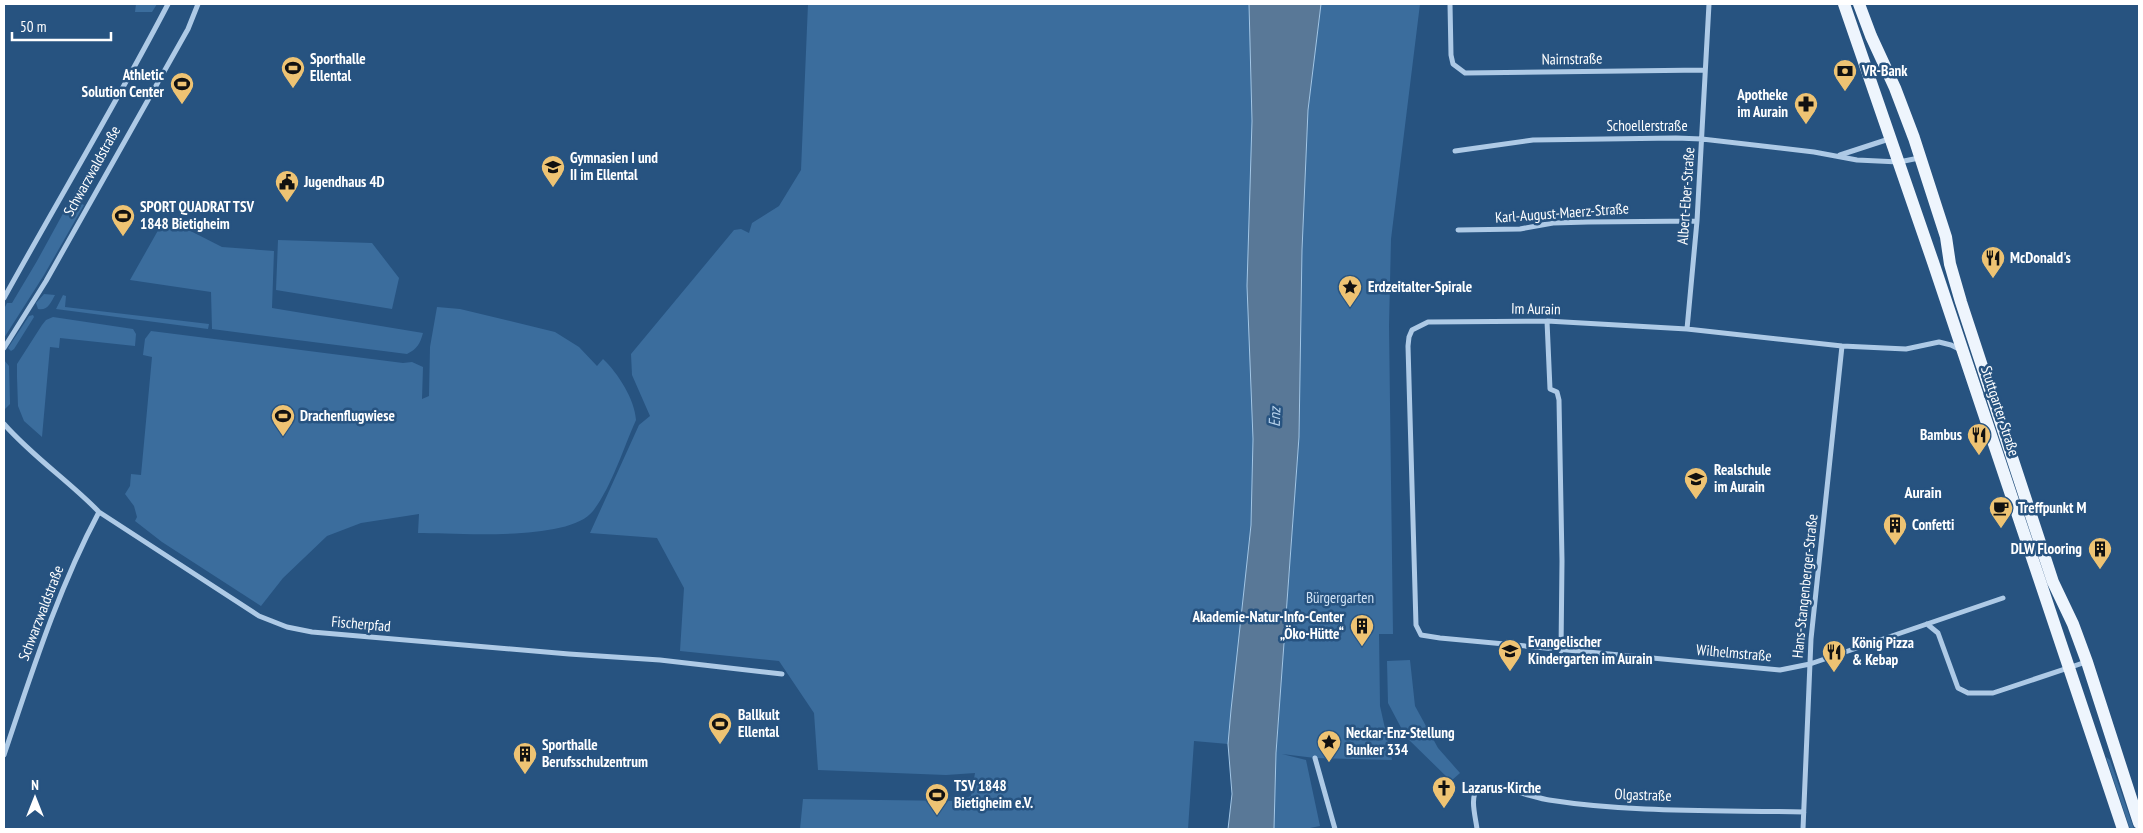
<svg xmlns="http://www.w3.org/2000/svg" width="2143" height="833" font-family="'PT Sans Narrow',sans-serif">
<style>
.green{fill:#3b6d9d}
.water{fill:#597897;stroke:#a2c6e6}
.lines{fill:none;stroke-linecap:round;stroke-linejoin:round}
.street{stroke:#aecae6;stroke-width:5}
.primary{stroke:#eef5fd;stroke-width:12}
.labels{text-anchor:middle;stroke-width:5;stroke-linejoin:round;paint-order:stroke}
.poi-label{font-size:15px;font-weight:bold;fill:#fff;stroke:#275380;text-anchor:start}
.street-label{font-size:15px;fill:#fff;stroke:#275380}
.park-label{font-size:15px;fill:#d1e3f5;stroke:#275380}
.water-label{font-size:16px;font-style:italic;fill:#b9d4ed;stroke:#275380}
.neighbourhood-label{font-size:16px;font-weight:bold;fill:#fff;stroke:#275380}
</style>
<rect width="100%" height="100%" fill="#275380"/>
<path class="green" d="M136,4H157L152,12H135Z
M808,4H1249L1252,121L1253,439L1251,525L1228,744L1194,741L1188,829H800L803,799L957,801L971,796L975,773L946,775L818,770L814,713L779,661L680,651L684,588L657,538L590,533L639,425L650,416L632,375L631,354L734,230L741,229L749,233L752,223L779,206L801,170Z
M1321,4H1420L1391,239L1389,326L1393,634H1379L1380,706L1392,760L1315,758L1282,754L1306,760L1320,826L1305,829H1274L1276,754L1299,437L1302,250L1308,110Z
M77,188L83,192L78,202L84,205L44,275L4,338V309L7,303H12L37,261Z
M165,218L222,247L274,251L272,308L423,333C420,344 417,349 407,354L212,329L211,292L130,280Z
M278,240L372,243L399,278L392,309L276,290Z
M44,294L55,295C51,302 48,311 38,309L36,303Z
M63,295L66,296L65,307L209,324L208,329L56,309Z
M437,307L460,309L555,332L579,347L597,366L603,359C618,373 635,400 636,420C623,449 612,486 593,511C569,542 457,533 418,533L419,514L361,523L327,536L283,578L261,606L162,542L135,521L137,517L134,506L125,494L130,486L131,474L141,475L152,357L143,355L145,339L151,331L403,363L412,362L423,367L422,399L429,396L430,347Z
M33,315L34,317L14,349L11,351L8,348L29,316Z
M53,317L133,329L136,334L135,346L60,338L59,348L50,347L42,437L24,421L18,406L17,377V364L42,325L46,320Z
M4,360L9,366L10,404L5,409Z
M1410,660L1415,706L1438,748L1460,773L1451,781L1406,737L1388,703L1387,661Z
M2106,757L2110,760L2134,829H2130Z"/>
<path class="water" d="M1249,4H1321L1308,110L1302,250L1299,437L1276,753L1274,829H1228L1232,794L1228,744L1231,710L1251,525L1253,439L1247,286L1252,121Z"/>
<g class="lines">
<path class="street" d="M1450,4L1451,55L1453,64L1465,73L1704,70
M1455,151L1533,140L1676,138L1702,139L1814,152L1857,160L1899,162L1919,158
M1840,155L1889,139
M1458,230L1520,229L1553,223L1588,222L1697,221
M4,298C58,200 116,104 168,4
M1547,321L1550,389L1557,392L1559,400L1562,561L1561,651
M1687,329L1697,221L1709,4
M4,348L46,281L188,29L198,4
M1961,350L1951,345L1939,342L1906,349L1842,346L1687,329L1547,321L1428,322L1412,330L1409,337L1408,346L1416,625L1421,635L1440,638L1780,670L1810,664L2003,598
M4,424C33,457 69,481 99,512L259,616L287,627L312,632L569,654L660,660L782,674
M1927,624L1938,633L1958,688L1968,693H1993L2086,662
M4,755C32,672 58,589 99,512
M1315,758L1335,829
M1477,829C1476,819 1469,796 1478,789C1488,781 1535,798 1549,800C1632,813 1719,810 1804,812
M1803,829L1811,639L1842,346"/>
<path class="primary" d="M1844,4L1933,262L2123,829
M1859,4L1871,36L1895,88L1914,138L1946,237L1950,264L1961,302L1982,366L2053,582L2073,624L2087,662L2139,823"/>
</g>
<defs>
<g id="stadium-pin" transform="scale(1.25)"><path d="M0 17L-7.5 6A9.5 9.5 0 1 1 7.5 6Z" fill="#eec373" stroke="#275380"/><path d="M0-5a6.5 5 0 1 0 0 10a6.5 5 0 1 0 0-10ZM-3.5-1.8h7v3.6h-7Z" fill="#111"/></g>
<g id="bank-pin" transform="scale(1.25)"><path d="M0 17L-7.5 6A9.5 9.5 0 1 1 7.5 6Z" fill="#eec373" stroke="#275380"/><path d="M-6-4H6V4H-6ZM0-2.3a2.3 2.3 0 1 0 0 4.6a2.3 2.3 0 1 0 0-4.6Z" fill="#111"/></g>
<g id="pharmacy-pin" transform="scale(1.25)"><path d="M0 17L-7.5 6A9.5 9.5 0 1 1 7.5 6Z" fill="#eec373" stroke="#275380"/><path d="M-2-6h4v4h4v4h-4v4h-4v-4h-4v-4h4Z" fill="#111"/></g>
<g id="school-pin" transform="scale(1.25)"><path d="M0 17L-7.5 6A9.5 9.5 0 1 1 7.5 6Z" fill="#eec373" stroke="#275380"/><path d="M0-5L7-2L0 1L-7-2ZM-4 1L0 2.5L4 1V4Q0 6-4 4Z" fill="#111"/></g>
<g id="civic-pin" transform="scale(1.25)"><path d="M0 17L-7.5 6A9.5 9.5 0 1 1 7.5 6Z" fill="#eec373" stroke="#275380"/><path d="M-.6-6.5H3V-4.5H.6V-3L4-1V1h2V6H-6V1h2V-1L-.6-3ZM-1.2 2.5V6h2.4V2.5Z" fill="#111"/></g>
<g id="restaurant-pin" transform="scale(1.25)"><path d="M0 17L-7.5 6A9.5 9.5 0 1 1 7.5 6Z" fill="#eec373" stroke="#275380"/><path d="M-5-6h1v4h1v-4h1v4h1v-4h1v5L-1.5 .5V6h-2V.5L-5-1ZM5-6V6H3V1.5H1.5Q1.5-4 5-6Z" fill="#111"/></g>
<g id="sight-pin" transform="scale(1.25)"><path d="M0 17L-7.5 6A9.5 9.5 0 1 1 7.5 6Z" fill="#eec373" stroke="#275380"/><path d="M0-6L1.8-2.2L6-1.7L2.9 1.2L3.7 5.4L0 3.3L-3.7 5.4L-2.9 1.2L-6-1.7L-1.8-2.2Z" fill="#111"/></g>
<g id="cafe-pin" transform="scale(1.25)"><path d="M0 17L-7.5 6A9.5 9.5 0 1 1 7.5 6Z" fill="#eec373" stroke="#275380"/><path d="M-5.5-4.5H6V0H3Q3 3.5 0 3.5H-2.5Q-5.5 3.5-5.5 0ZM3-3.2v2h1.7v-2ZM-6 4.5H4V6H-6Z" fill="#111"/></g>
<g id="building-pin" transform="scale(1.25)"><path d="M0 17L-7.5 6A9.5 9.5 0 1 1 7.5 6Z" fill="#eec373" stroke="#275380"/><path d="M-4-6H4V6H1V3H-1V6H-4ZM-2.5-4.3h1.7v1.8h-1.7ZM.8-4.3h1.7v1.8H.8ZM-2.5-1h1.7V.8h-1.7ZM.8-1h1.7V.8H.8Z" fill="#111"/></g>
<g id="church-pin" transform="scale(1.25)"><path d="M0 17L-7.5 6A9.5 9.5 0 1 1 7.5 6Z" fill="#eec373" stroke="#275380"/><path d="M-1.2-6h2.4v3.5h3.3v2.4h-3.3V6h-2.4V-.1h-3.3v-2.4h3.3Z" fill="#111"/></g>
</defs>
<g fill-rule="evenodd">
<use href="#stadium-pin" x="293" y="68"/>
<use href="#bank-pin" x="1845" y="71"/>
<use href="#stadium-pin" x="182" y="84"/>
<use href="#pharmacy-pin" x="1806" y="104"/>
<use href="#school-pin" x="553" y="167"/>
<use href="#civic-pin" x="287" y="182"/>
<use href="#stadium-pin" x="123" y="216"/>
<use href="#restaurant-pin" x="1993" y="258"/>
<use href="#sight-pin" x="1350" y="287"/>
<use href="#stadium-pin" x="283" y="416"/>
<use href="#restaurant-pin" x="1979" y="435"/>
<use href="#school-pin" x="1696" y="479"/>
<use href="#cafe-pin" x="2001" y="508"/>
<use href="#building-pin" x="1895" y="525"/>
<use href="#building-pin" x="2100" y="549"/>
<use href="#building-pin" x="1362" y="626"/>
<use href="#school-pin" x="1510" y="651"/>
<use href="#restaurant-pin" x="1834" y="652"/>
<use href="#stadium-pin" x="720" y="724"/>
<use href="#sight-pin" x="1329" y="742"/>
<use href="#building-pin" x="525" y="754"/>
<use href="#church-pin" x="1444" y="788"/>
<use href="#stadium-pin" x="937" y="795"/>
</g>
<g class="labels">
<g class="poi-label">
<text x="310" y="64">Sporthalle<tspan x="310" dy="17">Ellental</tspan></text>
<text x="1862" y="76">VR-Bank</text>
<text x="164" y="80" text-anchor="end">Athletic<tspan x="164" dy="17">Solution Center</tspan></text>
<text x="1788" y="100" text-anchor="end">Apotheke<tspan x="1788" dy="17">im Aurain</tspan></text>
<text x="570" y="163">Gymnasien I und<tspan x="570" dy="17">II im Ellental</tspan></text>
<text x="304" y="187">Jugendhaus 4D</text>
<text x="140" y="212">SPORT QUADRAT TSV<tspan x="140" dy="17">1848 Bietigheim</tspan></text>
<text x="2010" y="263">McDonald's</text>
<text x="1368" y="292">Erdzeitalter-Spirale</text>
<text x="300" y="421">Drachenflugwiese</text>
<text x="1962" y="440" text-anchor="end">Bambus</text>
<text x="1714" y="475">Realschule<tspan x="1714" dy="17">im Aurain</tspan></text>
<text x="2018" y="513">Treffpunkt M</text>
<text x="1912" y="530">Confetti</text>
<text x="2082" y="554" text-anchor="end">DLW Flooring</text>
<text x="1344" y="622" text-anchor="end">Akademie-Natur-Info-Center<tspan x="1344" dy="17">„Öko-Hütte“</tspan></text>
<text x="1528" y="647">Evangelischer<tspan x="1528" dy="17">Kindergarten im Aurain</tspan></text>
<text x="1852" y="648">König Pizza<tspan x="1852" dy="17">&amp; Kebap</tspan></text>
<text x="738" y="720">Ballkult<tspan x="738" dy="17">Ellental</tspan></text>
<text x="1346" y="738">Neckar-Enz-Stellung<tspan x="1346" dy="17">Bunker 334</tspan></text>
<text x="542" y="750">Sporthalle<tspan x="542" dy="17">Berufsschulzentrum</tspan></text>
<text x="954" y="791">TSV 1848<tspan x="954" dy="17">Bietigheim e.V.</tspan></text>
<text x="1462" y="793">Lazarus-Kirche</text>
</g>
<g class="street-label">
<text transform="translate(1572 59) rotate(-1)" y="5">Nairnstraße</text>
<text x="1647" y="131">Schoellerstraße</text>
<text transform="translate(92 171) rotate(-61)" y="5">Schwarzwaldstraße</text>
<text transform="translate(1686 196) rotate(-86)" y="5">Albert-Eber-Straße</text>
<text transform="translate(1562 213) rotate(-4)" y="5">Karl-August-Maerz-Straße</text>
<text transform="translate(1536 309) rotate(1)" y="5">Im Aurain</text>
<text transform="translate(2000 411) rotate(72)" y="5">Stuttgarter Straße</text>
<text transform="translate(1805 586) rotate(-84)" y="5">Hans-Stangenberger-Straße</text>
<text transform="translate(41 613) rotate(-69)" y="5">Schwarzwaldstraße</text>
<text transform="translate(361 624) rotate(5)" y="5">Fischerpfad</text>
<text transform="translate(1734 653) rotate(5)" y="5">Wilhelmstraße</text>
<text transform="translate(1643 795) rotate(2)" y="5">Olgastraße</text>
</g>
<g class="park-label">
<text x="1340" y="603">Bürgergarten</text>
</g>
<g class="water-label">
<text transform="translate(1274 417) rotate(-88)" y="6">Enz</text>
</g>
<g class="neighbourhood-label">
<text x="1923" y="498">Aurain</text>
</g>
</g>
<rect width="2143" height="833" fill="none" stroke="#ffffff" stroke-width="10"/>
<g transform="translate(35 798)" stroke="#275380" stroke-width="4" paint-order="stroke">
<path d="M0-4L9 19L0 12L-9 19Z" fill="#ffffff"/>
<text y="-8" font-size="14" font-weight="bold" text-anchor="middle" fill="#ffffff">N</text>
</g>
<path d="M12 32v8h99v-8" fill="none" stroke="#ffffff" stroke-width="2.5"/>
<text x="20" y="32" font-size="15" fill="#ffffff" stroke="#275380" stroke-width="4" paint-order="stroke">50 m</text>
</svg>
